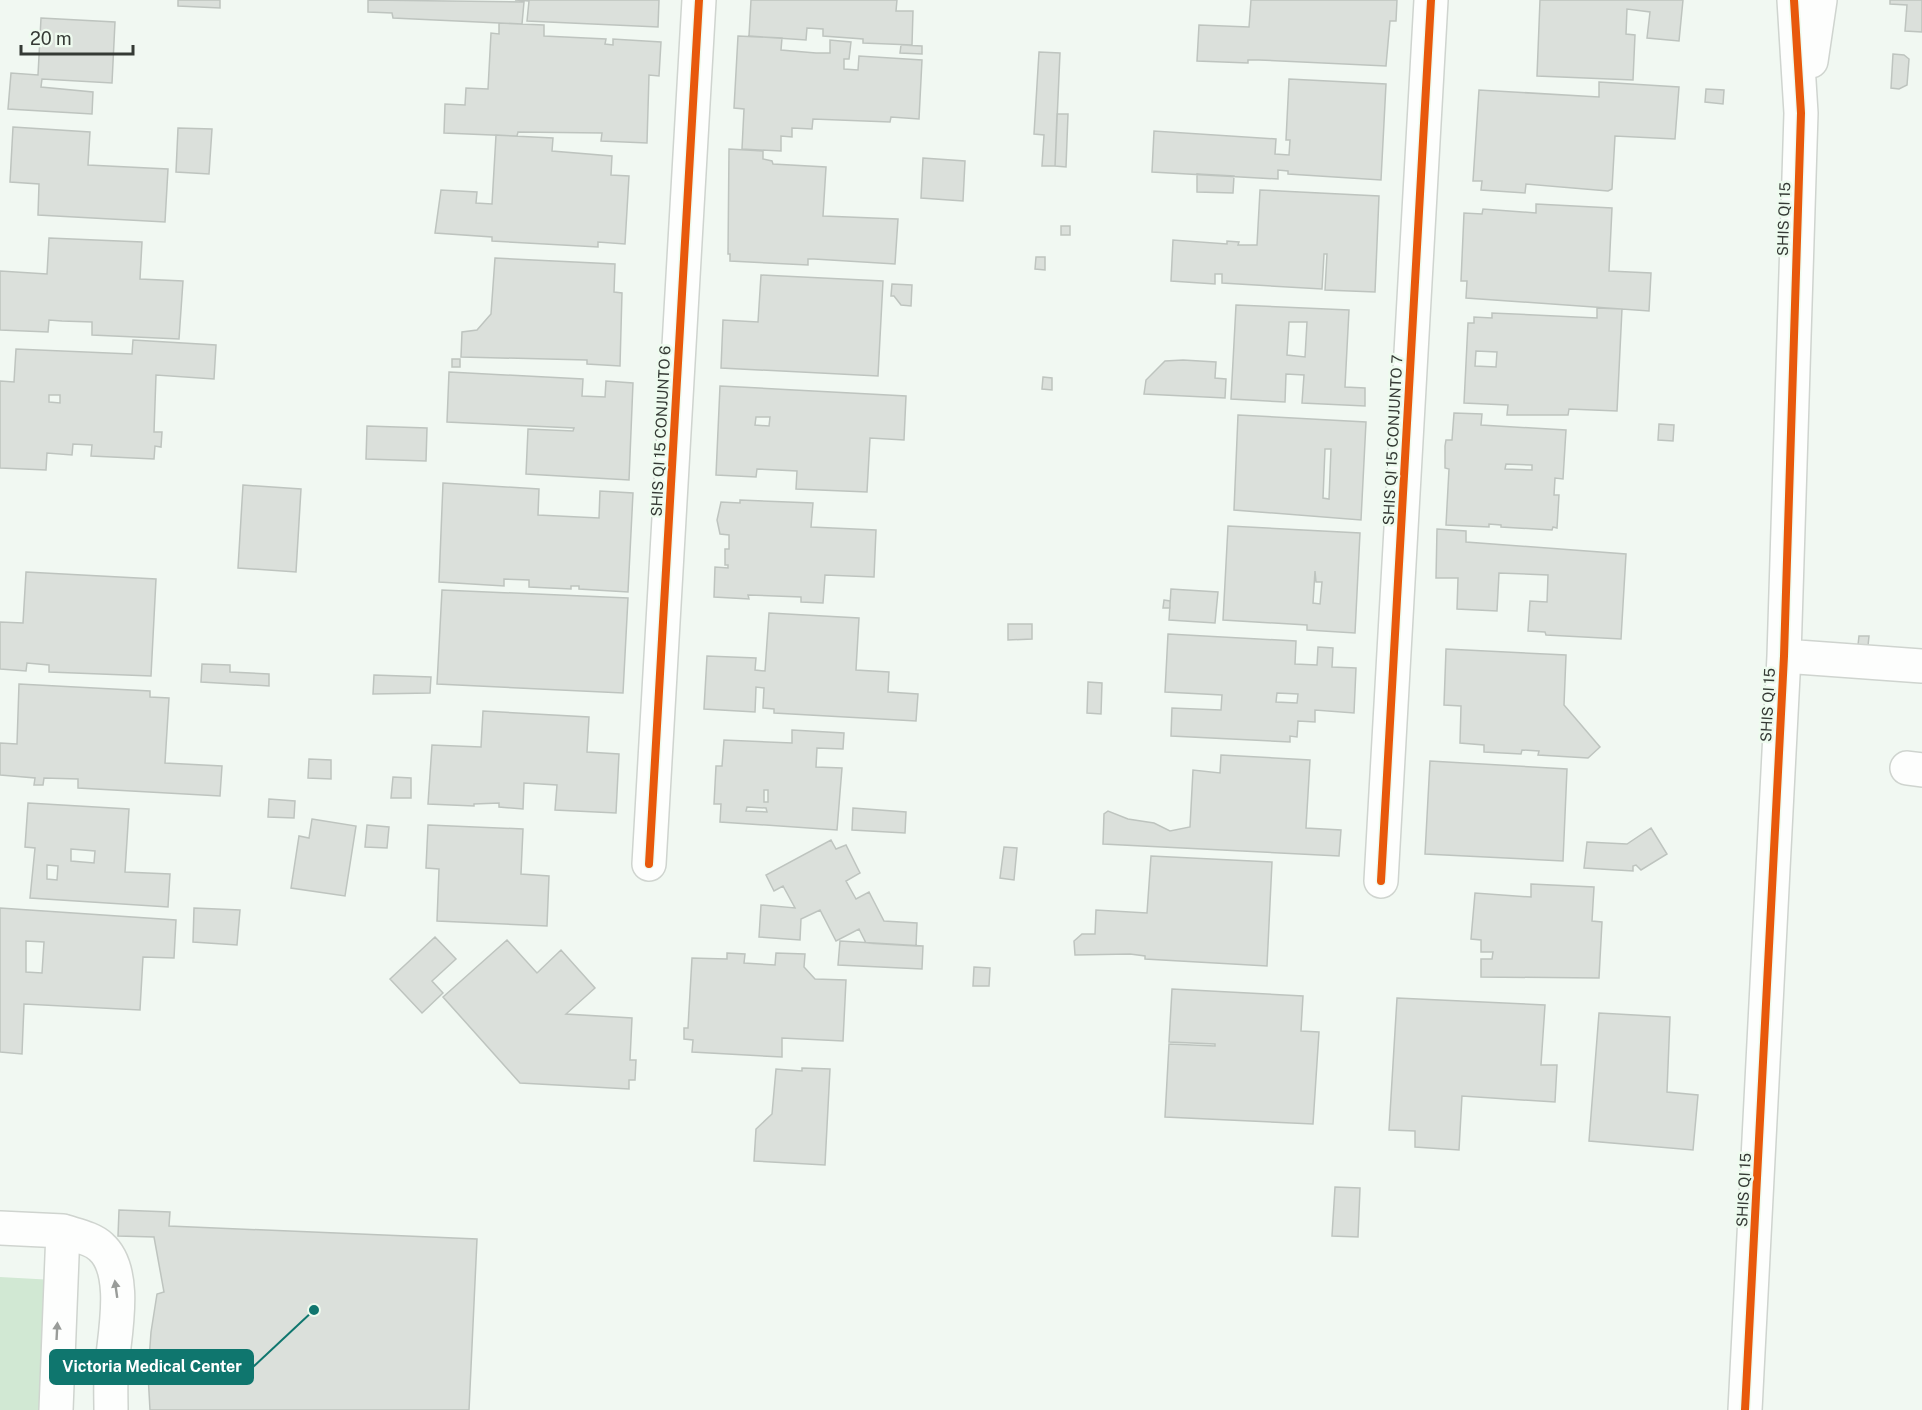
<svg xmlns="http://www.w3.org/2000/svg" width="1922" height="1410" font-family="'Public Sans',sans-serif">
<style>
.green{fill:#d1e8d3}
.building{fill:#dbe0db;stroke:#bec4bf;stroke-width:1.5;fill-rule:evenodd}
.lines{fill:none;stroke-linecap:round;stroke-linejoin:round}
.minor-casing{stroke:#cfd4cf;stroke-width:36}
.minor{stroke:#fdfefd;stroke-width:33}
.cycleway-casing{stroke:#eefbef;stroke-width:11}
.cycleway{stroke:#e8590c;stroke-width:8}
.oneway{fill:#999c99}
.labels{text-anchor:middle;stroke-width:5;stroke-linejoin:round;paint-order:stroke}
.street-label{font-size:15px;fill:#353a35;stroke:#eefbef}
.leader{fill:none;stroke:#0f766e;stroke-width:2}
.callout-dot{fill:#0f766e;stroke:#eefbef;stroke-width:2}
.callout{fill:#0f766e;stroke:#0f766e;stroke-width:2}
.callout-label{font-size:16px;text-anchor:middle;font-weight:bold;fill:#fff}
</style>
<rect width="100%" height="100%" fill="#f1f8f2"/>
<path class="green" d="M0,1277L54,1280L47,1410H0Z"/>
<path class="building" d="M178,0H220V8L178,6Z
M368,0L524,2L522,24L393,18L392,13L368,12Z
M515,0H659L658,27L527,21L529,1Z
M751,0H897L896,11H913L912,45L863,43V39L823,36V29L807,28L806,40L749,36Z
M1251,0H1397L1396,21H1390L1386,66L1259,60H1248V63L1197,61L1199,25L1249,27Z
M1540,0H1683L1679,41L1647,38L1650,12L1627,9L1626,34L1635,35L1633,80L1537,76Z
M1890,0H1922V32L1905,31L1907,5L1890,4Z
M41,18L115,22L112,83L42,79L41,87L93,92L92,114L8,109L11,73L38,75Z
M499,23L544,25V36L606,39L605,44L613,45V39L661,42L659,76L649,75L647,143L601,141L602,133L518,132L517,136L444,133L445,104L465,105L466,88L488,89L491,33L499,34Z
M738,36L782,38L781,50L816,53H830V40L851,42L849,59H844V69L858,70L859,56L922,60L919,119L891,117L890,122L813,119L812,129L792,128V137L781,136V151L742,149L744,109L734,108Z
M901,45L922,46V54L900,53Z
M1039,52L1060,53L1055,166H1042L1044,135L1034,134Z
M1893,54L1904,55L1909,59L1907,85L1899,89L1891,88Z
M1289,79L1386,84L1381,180L1288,174V171L1278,170V179L1152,172L1154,131L1276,139L1275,154L1289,155L1290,140H1286Z
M1599,82L1679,87L1675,139L1615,136L1612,189L1608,191L1526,184L1525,193L1481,190L1482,181H1473L1479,90L1599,97Z
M1706,89L1724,90L1723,104L1705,102Z
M1057,114H1068L1066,167L1055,166Z
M13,127L90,132L88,165L168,169L165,222L38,215L39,184L10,182Z
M178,128L212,129L209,174L176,172Z
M496,135L553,138L552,151L612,156L611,175L629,176L625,244L598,242V247L492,241V237L435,233L441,190L477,192L476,203L492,204Z
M729,149L763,151V159L772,161L773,164L826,167L823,216L898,219L895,264L814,259H808V265L730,261V254H728Z
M923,158L965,161L963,201L921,198Z
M1197,174L1234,176L1233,193L1197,192Z
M1260,190L1379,196L1375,292L1325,290L1327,254H1324L1322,289L1222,283V274H1215V284L1171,281L1173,240L1227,244V241L1239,242L1238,245H1257Z
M1536,204L1612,208L1609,271L1651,273L1649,311L1466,298L1467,281H1461L1464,213L1482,214L1483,209L1536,213Z
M1061,226H1070V235H1061Z
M49,238L142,242L140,279L183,281L179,339L92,335V322L62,321L49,320L48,332L0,330V271L47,274Z
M1036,257H1045V270L1035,269Z
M495,258L615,264L614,292L622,293L620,366L587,364V360L461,357L462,332L477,330L491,314Z
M761,275L883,281L878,376L721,368L723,320L758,322Z
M892,284L912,285L911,306L901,305L894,296H891Z
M1236,305L1349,310L1345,387L1365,388V406L1302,403L1304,375L1286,374L1285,402L1231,399ZM1289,322H1307L1305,357L1287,355Z
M1597,308L1622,309L1617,411L1569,409L1568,415H1507L1508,405L1464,403L1468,323H1474V317L1492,318V313L1597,318ZM1476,351L1497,352L1496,367L1475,366Z
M133,340L216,345L214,379L156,375L154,432H162L161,447L155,446L154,459L91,456L92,445L73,444L72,455L47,453L46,470L0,468V381L14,382L16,349L132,354ZM49,395H60V403L49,402Z
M452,359H460V367H452Z
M1183,360L1216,362L1215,378L1226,379L1225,398L1144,394L1146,380L1165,361Z
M449,372L583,379L582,396L605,397L606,381L633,383L629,480L526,474L528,429L573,431L574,428L447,422Z
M1043,377L1052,378V390L1042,389Z
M720,386L906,396L904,440L870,438L867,492L796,489L797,471L757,469L756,477L716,475ZM756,417H770L769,426L755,425Z
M1454,413L1482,414L1481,425L1566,430L1563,479L1555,478L1554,495H1559L1557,528L1553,527L1552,530L1501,527V525L1489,524V527L1446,525L1449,469L1445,468V446L1446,440H1452ZM1506,464L1532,465V470L1505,469Z
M1238,415L1366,422L1361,520L1234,510ZM1325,449H1331L1329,499L1323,498Z
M1659,424L1674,425L1673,441L1658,440Z
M367,426L427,428L426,461L366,459Z
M443,483L539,489L538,515L599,518L600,491L633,493L628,592L579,589V586H571V589L529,587V580L504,579V586L439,582Z
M243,485L301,489L296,572L238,568Z
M740,500L813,503L811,527L876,530L874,577L825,575L823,603L801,602V597L748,595L749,599L714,597L715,567L728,568V565H725V549H729V535L720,534L717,520L721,502L740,503Z
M1228,526L1360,533L1355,633L1307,630V625L1223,620ZM1315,571L1316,582H1322L1320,604L1313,603Z
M1437,529L1466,531V542L1626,554L1621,639L1546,635L1545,632L1528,631L1530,601L1547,602L1548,575L1499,573L1497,611L1457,609L1458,578H1436Z
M26,572L156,579L151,676L49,672V665L27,663L26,671L0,669V622L23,623Z
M1171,589L1218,592L1215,623L1169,620Z
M442,590L628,598L623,693L437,684Z
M1164,600L1170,601V608H1163Z
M769,613L859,618L856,670L889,672L888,692L918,694L916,721L774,713V709L763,708L764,688L756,687L755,712L704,709L707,656L756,658L755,670L765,671Z
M1008,624H1032V639L1008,640Z
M1168,634L1296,641L1295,664L1317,665L1318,647L1333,648L1332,667L1356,668L1354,713L1315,710V722L1298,721L1297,737L1290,736V742L1171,736L1172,708L1221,710L1222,695L1165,692ZM1277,693L1298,694L1297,703L1276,702Z
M1859,636H1869L1868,646L1858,645Z
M1446,649L1566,655L1564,705L1600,747L1588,758L1538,755L1539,751L1522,750L1521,754L1484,752V745L1460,743L1461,706L1444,705Z
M202,664L230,665V672L269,674V686L201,682Z
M374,675L431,677L430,693L373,694Z
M1088,682L1102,683L1101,714L1087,713Z
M19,684L150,691V697L169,698L165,763L222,766L220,796L78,788V779L44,778L43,785H34L35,778L0,775V743L17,744Z
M483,711L589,717L587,752L619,754L616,813L555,810L557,785L524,783L523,809L499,807V803L474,804V806L428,804L432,745L481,747Z
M792,730L844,733L843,749L817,748L816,767L842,768L837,830L720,822L721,804H714L716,766H722L724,740L792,743ZM764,790H768V802H764ZM747,807L766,808L767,812L746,811Z
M1221,755L1310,760L1306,828L1341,830L1339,856L1103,844L1104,814L1108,811L1128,819L1154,823L1170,831L1190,827L1193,770L1220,773Z
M309,759L331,760V779L308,778Z
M1430,761L1567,769L1563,861L1425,854Z
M393,777L411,778V798H391Z
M269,799L295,801L294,818L268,817Z
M28,803L129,809L125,872L170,874L168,907L30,898L35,848L25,847ZM71,849L95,851L94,863L71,861ZM47,865L58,866L57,880L47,879Z
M853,808L906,812L905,833L852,830Z
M312,819L356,826L345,896L291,888L299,836L309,838Z
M367,825L389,827L387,848L365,847Z
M428,825L523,829L521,874L549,876L547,926L437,921L439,869L426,868Z
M1651,828L1667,854L1641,870L1636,865L1633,866V871L1584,868L1587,842L1627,844Z
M831,840L836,849L846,845L860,873L846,881L856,899L869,892L884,921L917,923L916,946L866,943L859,929L836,941L820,910L801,919L800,940L759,937L761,905L795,908L783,886L774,891L766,875Z
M1004,847L1017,848L1014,880L1000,878Z
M1151,856L1272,862L1267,966L1145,959V956L1130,954L1075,955L1074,941L1082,934H1095L1096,910L1147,913Z
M1531,884L1594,887L1592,921L1602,922L1599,978L1481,977V959H1492L1493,952H1481V940L1471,939L1475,893L1531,897Z
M0,908L176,920L174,958L143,957L140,1010L24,1004L22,1054L0,1052ZM26,941L44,942L42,973L26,972Z
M194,908L240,910L237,945L193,942Z
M435,937L456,959L432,981L443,993L422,1013L390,979Z
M507,940L537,973L561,950L595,988L566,1014L632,1018L630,1060H636L635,1080H629V1089L520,1083L443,997Z
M840,941L923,946L922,969L838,965Z
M727,953L745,954L744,963L775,965L776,953L805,954L804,967L815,979L846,980L843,1041L782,1038V1057L692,1052L693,1040L684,1039V1028H688L692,958L727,959Z
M974,967L990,968L989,986H973Z
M1172,989L1303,996L1301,1031L1319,1032L1313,1124L1165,1117L1169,1044L1215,1046V1044L1169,1042Z
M1397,998L1545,1005L1541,1065H1557L1555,1102L1462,1096L1459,1150L1415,1147V1131L1389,1130Z
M1599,1013L1670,1017L1667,1092L1698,1095L1693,1150L1589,1141Z
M802,1068L830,1069L825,1165L754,1161L756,1129L772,1114L776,1069L802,1071Z
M1335,1187L1360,1188L1358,1237L1332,1236Z
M119,1210L170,1212L169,1226L477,1239L469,1410H150L148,1374L151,1332L157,1294L164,1292L154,1237L118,1236Z"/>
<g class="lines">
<g class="minor-casing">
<path id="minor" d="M1811,61L1820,0
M1784,656L1922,666
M1907,768L1922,770
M649,864L699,0
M1381,881L1431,0
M0,1228L63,1231L56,1410
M63,1231C74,1235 92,1238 101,1247C128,1271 115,1332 112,1364C110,1379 111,1395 111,1410
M1745,1410L1784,656L1801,113L1794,0"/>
</g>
<use href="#minor" class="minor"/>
<g class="cycleway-casing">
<path id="cycleway" d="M649,864L699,0
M1381,881L1431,0
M1745,1410L1784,656L1801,113L1794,0"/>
</g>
<use href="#cycleway" class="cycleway"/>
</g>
<defs><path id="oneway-solid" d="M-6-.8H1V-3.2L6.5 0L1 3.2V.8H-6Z" transform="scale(1.5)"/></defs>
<g class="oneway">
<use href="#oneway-solid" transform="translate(116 1289) rotate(-98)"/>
<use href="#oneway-solid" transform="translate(57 1331) rotate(-87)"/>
</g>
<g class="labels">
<g class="street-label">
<text transform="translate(1784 219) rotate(-88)" y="5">SHIS QI 15</text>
<text transform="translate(661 431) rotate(-87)" y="5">SHIS QI 15 CONJUNTO 6</text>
<text transform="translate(1393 440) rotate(-87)" y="5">SHIS QI 15 CONJUNTO 7</text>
<text transform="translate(1768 705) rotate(-87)" y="5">SHIS QI 15</text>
<text transform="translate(1744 1190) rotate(-87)" y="5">SHIS QI 15</text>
</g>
</g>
<path class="leader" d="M314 1310L253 1367"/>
<circle class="callout-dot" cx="314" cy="1310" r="6"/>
<rect class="callout" x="50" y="1350" width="203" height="34" rx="6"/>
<g class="callout-label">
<text x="152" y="1372">Victoria Medical Center</text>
</g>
<path d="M21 45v9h112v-9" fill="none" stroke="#353a35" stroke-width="3"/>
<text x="30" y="45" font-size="18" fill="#353a35" stroke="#eefbef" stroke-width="4.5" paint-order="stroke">20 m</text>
</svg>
